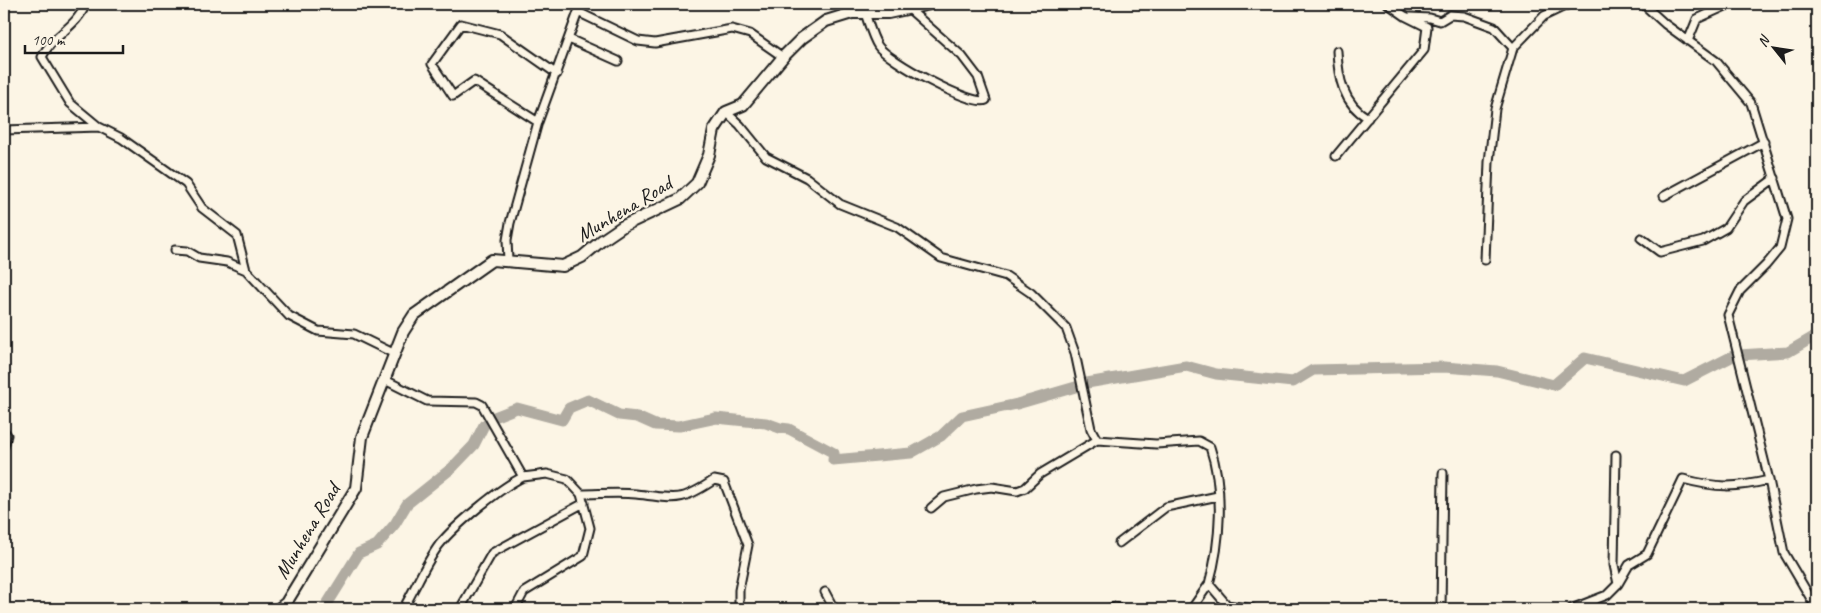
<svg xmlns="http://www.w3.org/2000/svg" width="1821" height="613" font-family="Caveat,sans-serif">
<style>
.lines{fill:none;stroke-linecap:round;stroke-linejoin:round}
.river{stroke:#b0aba1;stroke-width:11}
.street-casing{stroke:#1c1c1c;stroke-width:11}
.secondary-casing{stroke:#1c1c1c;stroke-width:14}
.street{stroke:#fcf5e5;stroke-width:7}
.secondary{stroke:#fcf5e5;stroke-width:10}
.labels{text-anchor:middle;stroke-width:4.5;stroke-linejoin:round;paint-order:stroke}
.street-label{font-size:21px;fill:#1c1c1c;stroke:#fcf5e5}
</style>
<rect width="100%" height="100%" fill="#fcf5e5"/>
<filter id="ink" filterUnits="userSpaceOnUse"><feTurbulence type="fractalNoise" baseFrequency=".02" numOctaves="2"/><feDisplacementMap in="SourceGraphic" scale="10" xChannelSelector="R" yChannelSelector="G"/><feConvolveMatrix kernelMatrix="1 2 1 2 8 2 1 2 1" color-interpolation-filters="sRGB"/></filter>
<g filter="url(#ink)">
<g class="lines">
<path class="river" d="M1739,355L1788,352L1817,335
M1087,383L1186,366L1216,374L1293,382L1313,370L1444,367L1497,371L1554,385L1585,358L1684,381L1733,356
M494,417L517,408L562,420L569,408L588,400L619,415L637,417L655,425L679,426L716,418L766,423L780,428L789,429L834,453L833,460L911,453L941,436L962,416L1017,404L1079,386
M324,609L359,553L377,545L395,524L407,504L452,468L474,445L484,425"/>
<g class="street-casing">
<path id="street" d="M86,4C76,28 52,35 42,57L70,103L99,127L121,138L186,184L202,208L237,235L246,270L289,316L318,331L354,334L395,354
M1643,4L1665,24L1716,61L1751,103L1787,219L1780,248L1766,265L1740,291L1728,315L1769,480L1784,553L1817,609
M578,12L638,41L655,43L732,29L750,34L783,57
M865,13C869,24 872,37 878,46C887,60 972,107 986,100L978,77L962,56L909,9
M1410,17L1430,18L1440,21L1450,15L1464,16L1494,27L1513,48
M569,39L618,61
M1688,41L1697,19L1730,4
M1337,51C1338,77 1343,104 1368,118
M726,112L740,125L766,157L807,178L840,204L897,227L941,258L1006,276L1031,293L1066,328L1075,353L1091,429L1097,440L1156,444L1199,441L1210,447C1224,488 1221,542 1209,584L1227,605V609
M538,122L474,81L453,96L432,64L461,24L500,34L557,74
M4,130L99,127
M1336,156L1424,50L1427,27L1405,16L1388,4
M1664,196L1764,142
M1641,238L1660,252L1703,241L1726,228L1744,201L1775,178
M175,250L187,251L199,258L227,262L246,270
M1485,260L1489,162L1495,109L1513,48L1544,16L1569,4
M508,261L507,240L510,223L538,122L578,12L583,4
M385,380L427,401L476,402L482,405L523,477L547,474L567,479L581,494L590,528L583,556L524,592L515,609
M4,431L7,435L4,446
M1616,455L1614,565L1618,584
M581,494C599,494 618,492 636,494C676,498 678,504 714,480L724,482L748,545L739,590V609
M931,508L944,497L976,489L992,487L1017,491L1025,488L1040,474L1097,440
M1119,543L1166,507L1218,496
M825,592L834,609
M1227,605L1253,609
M403,609C415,589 425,564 439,545C454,526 501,487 523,477
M460,609L492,553L584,503
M1109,609L1115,607L1124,609
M1188,609L1193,607L1209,584
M1441,609L1443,473
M1571,609L1607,595L1618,584L1629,565L1647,554L1683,479C1716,488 1736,488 1769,480"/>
</g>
<g class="secondary-casing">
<path id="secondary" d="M278,609L286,603L356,488L362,437L403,332L414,315L492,260L563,266L582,257L601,241L623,226L680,199L697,183L709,155L714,130L726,112L743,105L783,57L802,38L826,21L852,13H888L930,4"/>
</g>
<use href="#street" class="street"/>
<use href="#secondary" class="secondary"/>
</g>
</g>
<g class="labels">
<g class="street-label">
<text transform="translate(624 209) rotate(-31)" y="7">Munhena Road</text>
<text transform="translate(307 531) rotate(-59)" y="7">Munhena Road</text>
</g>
</g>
<rect width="1821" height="613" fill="none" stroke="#fcf5e5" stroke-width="20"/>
<rect x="10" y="10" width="1801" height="593" fill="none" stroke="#1c1c1c" stroke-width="2" filter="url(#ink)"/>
<g transform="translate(1774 48) rotate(300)" stroke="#fcf5e5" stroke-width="4" paint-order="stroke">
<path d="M0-4L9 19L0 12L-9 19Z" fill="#1c1c1c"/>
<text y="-8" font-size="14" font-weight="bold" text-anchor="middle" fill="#1c1c1c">N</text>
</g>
<path d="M25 45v8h98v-8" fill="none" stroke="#1c1c1c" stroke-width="2.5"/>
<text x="32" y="45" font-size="15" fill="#1c1c1c" stroke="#fcf5e5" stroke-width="4" paint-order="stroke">100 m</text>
</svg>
